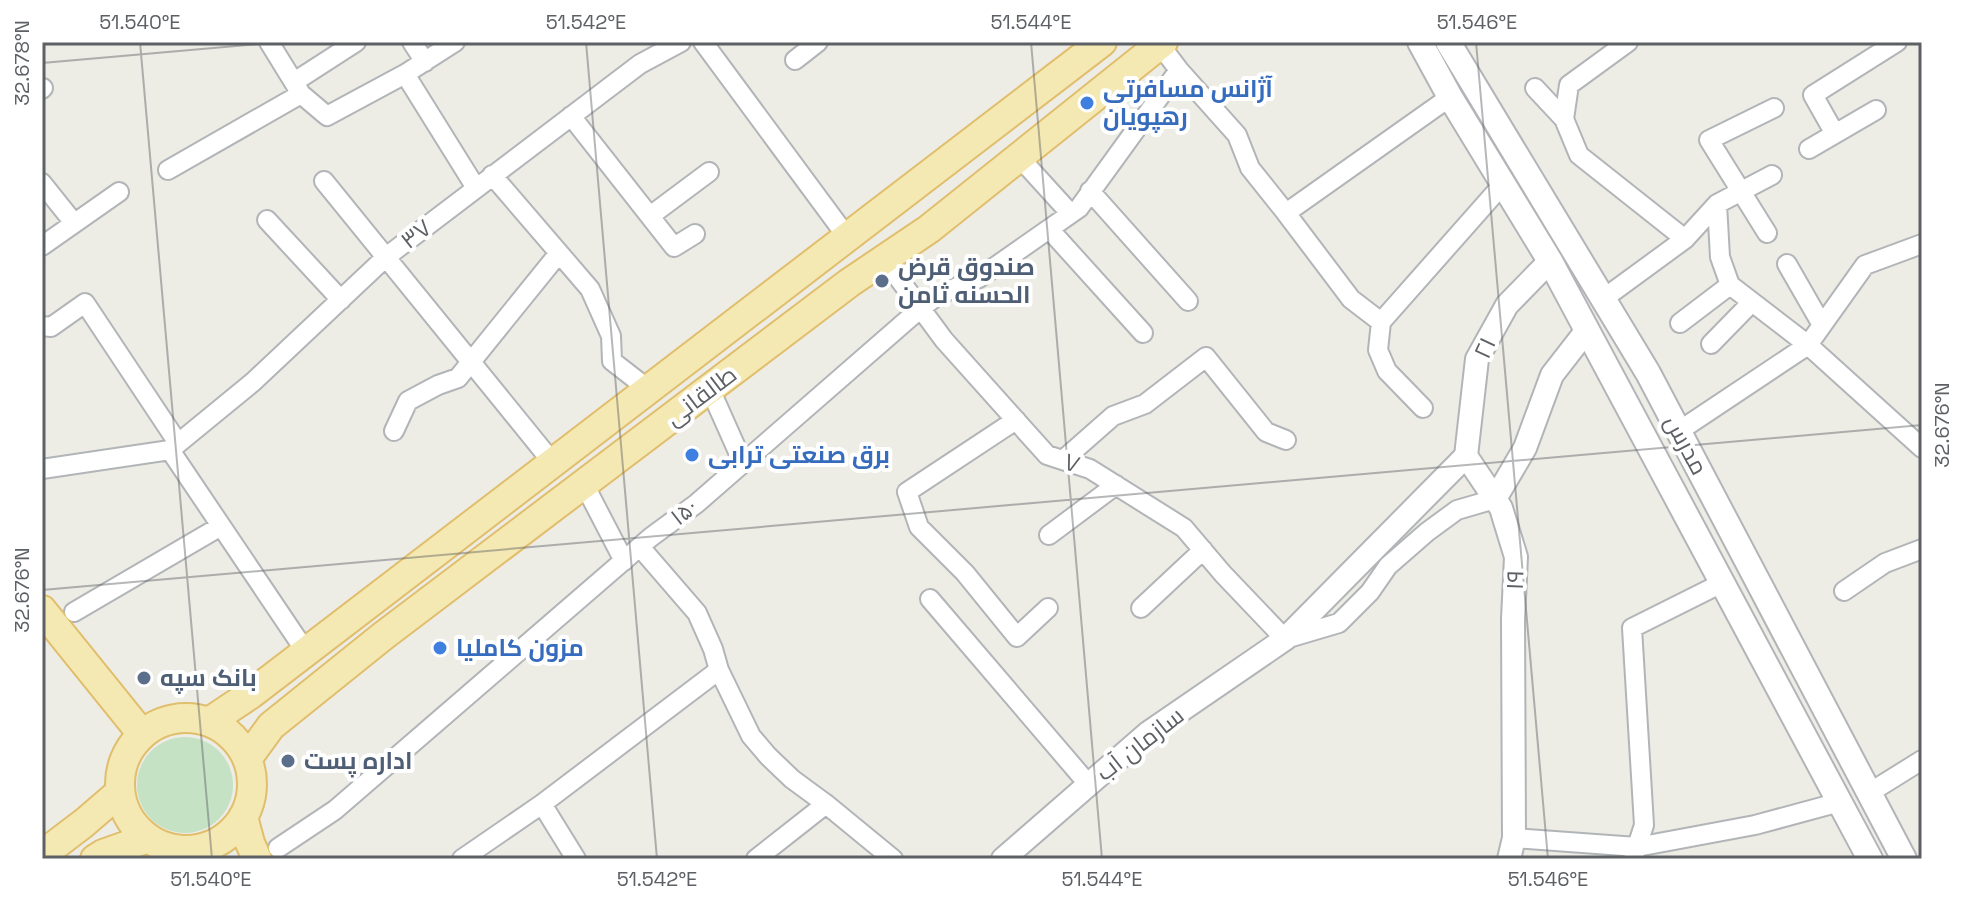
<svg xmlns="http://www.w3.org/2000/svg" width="1964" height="901" font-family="'Space Grotesk',Cairo,sans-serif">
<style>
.green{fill:#c5e2c5}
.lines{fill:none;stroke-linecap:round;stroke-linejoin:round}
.minor-casing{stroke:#b2b5b8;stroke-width:22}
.tertiary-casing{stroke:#b2b5b8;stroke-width:26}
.secondary-casing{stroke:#b2b4b8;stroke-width:28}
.primary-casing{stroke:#e0be6c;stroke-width:32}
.minor{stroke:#fff;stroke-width:18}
.tertiary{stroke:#fff;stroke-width:22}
.secondary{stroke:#fff;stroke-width:24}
.primary{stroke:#f5e9b3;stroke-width:28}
.ticks{fill:none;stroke:#5d6064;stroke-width:2;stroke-opacity:0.45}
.shop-dot{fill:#3f7fe0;stroke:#fff;stroke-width:3}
.service-dot{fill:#5c6f8a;stroke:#fff;stroke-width:3}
.labels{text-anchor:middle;stroke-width:8;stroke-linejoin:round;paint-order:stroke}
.shop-label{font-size:24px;font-weight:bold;fill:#366cbe;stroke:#fff;text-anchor:start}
.street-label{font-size:24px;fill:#5d6064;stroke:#fff}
.service-label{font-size:24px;font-weight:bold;fill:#4e5e75;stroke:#fff;text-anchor:start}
.neatline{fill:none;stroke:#5d6064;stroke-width:3}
.ticks-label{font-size:20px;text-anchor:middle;fill:#5d6064}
</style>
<rect width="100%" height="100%" fill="#edece5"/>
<path class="green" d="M137 785a48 48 0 1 1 96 0a48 48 0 1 1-96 0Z"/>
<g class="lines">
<g class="minor-casing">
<path id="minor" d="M269,42L301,94L327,116L405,74L476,188
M412,42L425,62
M703,42L847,237
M1628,42L1569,85L1564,119L1579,155L1685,239
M1160,45L1179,70L1237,135L1250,168L1286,213L1351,299L1381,322
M795,60L818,42
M405,74L455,42
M294,82L356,42
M1535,88L1564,119
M42,89L43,88
M571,116L674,247L695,234
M1835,134L1813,95L1897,42
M1809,149L1876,110
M1019,157L1070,213
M168,170L301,94
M492,175L590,289L611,336L612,361L648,389
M324,181L553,463
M42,183L74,223
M1090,191L1188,301
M1717,204L1720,257L1730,285L1808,345L1922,448
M1286,213L1450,97
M650,216L709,172
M267,220L341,300
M1049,229L1143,333
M1767,233L1709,140L1774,108
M42,246L119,192
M885,260L944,340L1047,455L1090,469L1184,528L1223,574L1285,639L1339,623L1370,592L1388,566L1427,532L1457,510L1495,499
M1787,264L1822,325
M1603,299L1685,239L1717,204L1772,175
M1680,323L1730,285
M42,326L51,327L85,303L178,443
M1711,344L1752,302
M710,389L743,463
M1423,408L1387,371L1378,350L1381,322L1503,184
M1016,420L907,492L919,527L965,573L1017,637L1048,608
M394,431L408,401L438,385L458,378L559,253
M1679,431L1808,345L1865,265L1922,244
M170,450L253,382L386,257L640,64L681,42
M1063,460L1113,416L1145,404L1206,357L1266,432L1286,440
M42,469L170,450L306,652
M584,484L624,561
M1049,535L1116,485
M640,547L697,613L713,649L719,670L751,736L768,756L792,779L826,804L893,859
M1844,591L1885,563L1922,549
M930,599L1089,785
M1141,608L1203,550
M74,612L221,526
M1869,793L1922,760
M542,804L576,859
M1514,838L1637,847L1755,825L1840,802
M278,848L335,810L651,537L696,504L921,308L938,295L979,278L1079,208L1179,70
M462,859L542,804L719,670
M756,859L826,804
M1633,859L1644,825L1632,628L1722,583"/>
</g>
<g class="tertiary-casing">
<path id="tertiary" d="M1466,456L1501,508L1516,557L1513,619L1514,838L1509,859
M1466,456L1477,359L1507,305L1550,261
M1495,499L1525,448L1552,375L1587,330
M1003,859L1148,733L1285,639L1466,456"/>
</g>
<g class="secondary-casing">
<path id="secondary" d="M1420,42L1450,97L1550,261L1870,859
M1448,42L1648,373L1904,859"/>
</g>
<g class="primary-casing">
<path id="primary" d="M42,610L142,734
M120 784a66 66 0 1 1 132 0a66 66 0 1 1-132 0Z
M209,722L251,694L1102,42
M247,759L271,726L383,636L849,283L929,229L1163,42
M243,817L250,843L257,859
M42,855L84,823L120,792
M95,859L103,854L148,838"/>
</g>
<use href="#minor" class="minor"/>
<use href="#tertiary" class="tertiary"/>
<use href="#secondary" class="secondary"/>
<use href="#primary" class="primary"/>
</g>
<path class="ticks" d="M140,42L212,859M586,42L657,859M1031,42L1102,859M1476,42L1548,859M1922,42V43M42,63L282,42M42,590L1922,425"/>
<g class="shop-dot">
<circle cx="1087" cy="103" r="8"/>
<circle cx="692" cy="455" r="8"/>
<circle cx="440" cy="648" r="8"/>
</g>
<g class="service-dot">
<circle cx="882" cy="281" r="8"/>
<circle cx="144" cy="678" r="8"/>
<circle cx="288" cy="761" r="8"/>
</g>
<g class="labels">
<g class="shop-label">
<text x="1103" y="97">آژانس مسافرتی<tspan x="1103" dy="28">رهپویان</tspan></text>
<text x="708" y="463">برق صنعتی ترابی</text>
<text x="456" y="656">مزون کاملیا</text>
</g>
<g class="street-label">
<text transform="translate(416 234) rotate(-38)" y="8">۳۷</text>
<text transform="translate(1485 348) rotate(-65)" y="8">۲۱</text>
<text transform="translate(701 396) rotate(-37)" y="8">طالقانی</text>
<text transform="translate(1686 445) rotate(62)" y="8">مدرس</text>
<text transform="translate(1072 463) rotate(19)" y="8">۷</text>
<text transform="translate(684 512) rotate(-38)" y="8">۱۵۰</text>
<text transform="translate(1515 580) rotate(-88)" y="8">۱۹</text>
<text transform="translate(1140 744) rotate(-38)" y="8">سازمان آب</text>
</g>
<g class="service-label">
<text x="898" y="275">صندوق قرض<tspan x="898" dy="28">الحسنه ثامن</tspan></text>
<text x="160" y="686">بانک سپه</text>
<text x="304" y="769">اداره پست</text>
</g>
</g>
<rect width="1964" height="901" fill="none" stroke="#ffffff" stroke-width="88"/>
<rect x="44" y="44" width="1876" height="813" class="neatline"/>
<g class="ticks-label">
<text x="140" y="29">51.540°E</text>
<text x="586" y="29">51.542°E</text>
<text x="1031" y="29">51.544°E</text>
<text x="1477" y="29">51.546°E</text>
<text transform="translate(22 63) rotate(-90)" y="7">32.678°N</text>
<text transform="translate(1942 425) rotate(-90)" y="7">32.676°N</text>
<text transform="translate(22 590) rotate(-90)" y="7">32.676°N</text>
<text x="211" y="886">51.540°E</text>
<text x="657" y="886">51.542°E</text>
<text x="1102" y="886">51.544°E</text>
<text x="1548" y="886">51.546°E</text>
</g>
</svg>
